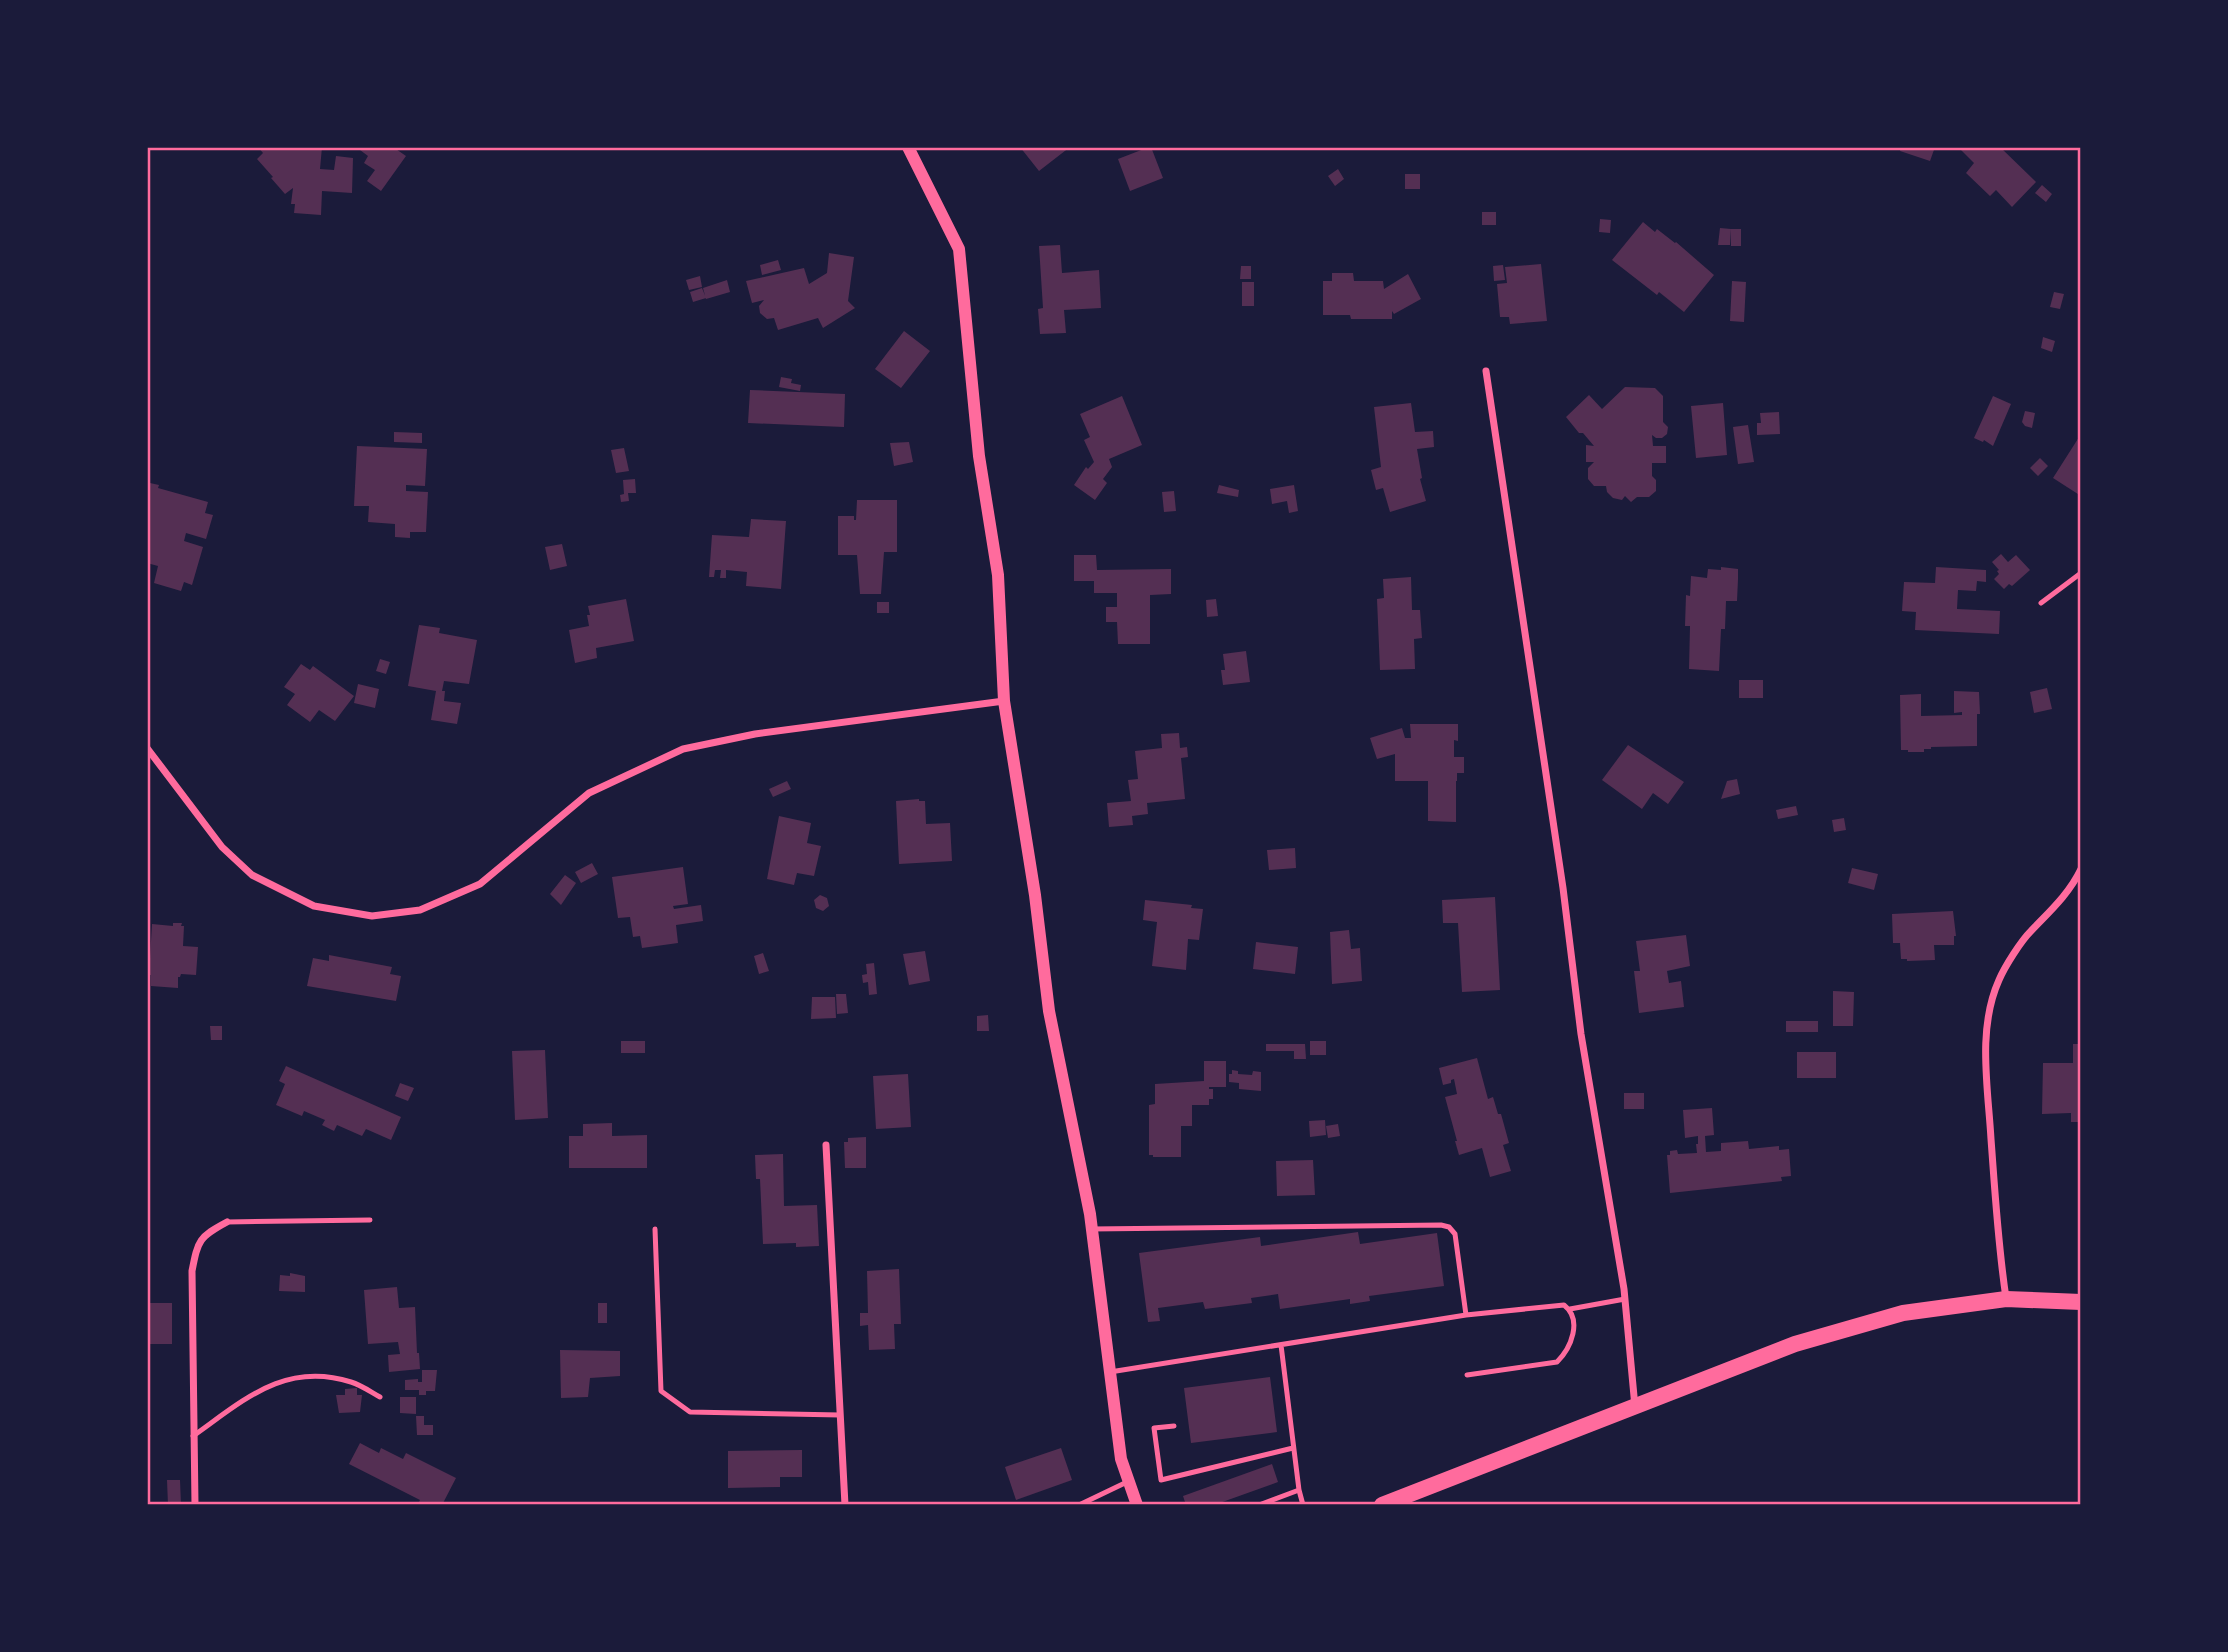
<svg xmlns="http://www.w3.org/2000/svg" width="2228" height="1652" font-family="Barlow,sans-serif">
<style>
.building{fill:#542f53}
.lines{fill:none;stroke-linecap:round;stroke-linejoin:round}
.service{stroke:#ff6b9d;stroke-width:5}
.minor{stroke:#ff6b9d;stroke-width:7}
.tertiary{stroke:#ff6b9d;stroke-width:12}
.trunk{stroke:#ff6b9d;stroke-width:16}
.neatline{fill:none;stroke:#ff6b9d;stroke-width:2.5}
</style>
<rect width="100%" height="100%" fill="#1b1b3a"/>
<path class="building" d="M258,147H322L320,169L334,170L336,156L353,158L352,193L322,191L321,215L294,213L295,204H291L293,188L285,194L271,178L273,177L257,159L263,153Z
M362,147H393L406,156L381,191L367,181L375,170L364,163L368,156L360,150Z
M1020,147H1070L1039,171Z
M1149,147H1151L1163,178L1130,191L1118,159Z
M1901,147H1935L1930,161L1900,151Z
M1958,147H2000L2036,182L2012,207L1996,190L1990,196L1966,173L1974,163Z
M1338,169L1344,179L1335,186L1328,176Z
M1405,174H1420V189H1405Z
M2042,185L2052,194L2046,202L2035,193Z
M1482,212H1496V225H1482Z
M1600,219L1611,220L1610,233L1599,232Z
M1643,222L1655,232L1657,229L1675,243L1676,242L1714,275L1684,312L1659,292L1657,295L1612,260Z
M1720,228L1731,229L1730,245H1718Z
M1731,229H1741V246H1731Z
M1060,245L1062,273L1099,270L1101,308L1064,310L1066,333L1040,334L1038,309L1043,308L1039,246Z
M829,253L854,257L848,301L855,308L823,328L818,318L778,330L774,318L767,319L760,313L759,306L764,300L752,303L746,281L804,268L809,284L827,273Z
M778,260L781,270L762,275L760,265Z
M1541,264L1547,321L1510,324L1509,317H1500L1497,284L1507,283L1505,267Z
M1503,265L1505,280L1494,281L1493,266Z
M1241,266H1251V279H1240Z
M1332,273H1353L1354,281H1383L1384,289L1408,274L1421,299L1394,314L1392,311V319H1351L1350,315H1323V281H1332Z
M700,276L702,287L689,290L686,280Z
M727,280L730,292L706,299L703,288Z
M1732,281L1746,282L1744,322L1730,321Z
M1242,282H1254V306H1242Z
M702,288L706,298L693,302L690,292Z
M2054,292L2064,294L2060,309L2050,307Z
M904,331L930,351L901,388L875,369Z
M2043,337L2055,341L2052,352L2041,348Z
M781,377L792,379L791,383L801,385L800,391L779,387Z
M1625,387L1655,388L1663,396V422L1668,427L1667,434L1662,438H1656L1652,435L1653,446H1666V463H1652V476L1656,480V491L1649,497H1637L1631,502L1625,496L1622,500L1613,498L1607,492L1606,486H1594L1588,479V468L1594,462H1586V445L1594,446L1583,433H1579L1566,417L1589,395L1602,409Z
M750,390L845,394L844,427L748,423Z
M1122,396L1142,445L1109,459L1112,467L1103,479L1107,483L1095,500L1074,485L1086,467L1088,469L1094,462L1084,440L1090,437L1080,414Z
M1993,396L2011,404L1993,446L1984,440L1983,442L1974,438Z
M1411,403L1415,432L1433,431L1434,447L1417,449L1422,478L1420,479L1426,501L1390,512L1383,488L1376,490L1371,470L1381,467L1374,407Z
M1723,403L1727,455L1696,458L1691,406Z
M2025,411L2035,413L2032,428L2025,426L2022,422Z
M1779,412L1780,434L1757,435V423H1761L1760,413Z
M1748,425L1754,462L1738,464L1733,427Z
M394,432L422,433V443L394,442Z
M2081,434V496L2053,478Z
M909,442L913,462L894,466L890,443Z
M357,446L427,449L425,486L406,485V491L428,492L426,532H410V538L395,537V524L368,522L369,506H354Z
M624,448L629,471L616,473L611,450Z
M2040,458L2048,466L2038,476L2030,468Z
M635,479L636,493H628L629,501L621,502L620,495L624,494L623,480Z
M150,483L159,485L158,488L208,502L205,513L213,515L206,539L186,533L184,541L203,547L192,585L184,582L181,591L154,583L158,566L147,563V484L150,485Z
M1219,485L1239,490L1238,497L1217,493Z
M1294,485L1298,511L1289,513L1287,501L1272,504L1270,489Z
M1174,491L1176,511L1164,512L1162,492Z
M857,500H897V552H884L881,594H860L857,555H838V516H854V520H856Z
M751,519L786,521L781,589L746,586L747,572L726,570V578H720L721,570H715L714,577H709L712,535L749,537Z
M562,544L567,566L550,570L545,547Z
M2001,554L2008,562L2016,555L2030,570L2012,586L2009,584L2004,589L1994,579L1999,574L1997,571L1999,570L1992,562Z
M1074,555H1096L1097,570L1171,569V594L1150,595V644H1118L1117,622H1106V607H1117V593H1094V581H1074Z
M1721,567L1738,569V579L1737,601H1726L1725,629H1721L1719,671L1689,669L1690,626H1685L1686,595L1690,596L1691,576L1707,578L1708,569L1721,570Z
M1936,567L1986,570V582L1977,581L1976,591L1958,590L1957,609L2000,611L1999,634L1915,630L1916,612L1902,611L1904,582L1935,583Z
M1411,577L1412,610H1420L1422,638L1414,639L1415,669L1380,670L1377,599L1384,598L1383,579Z
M626,599L634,641L596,648L597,658L575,663L569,630L589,626L587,615H590L588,606Z
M1216,599L1218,616L1207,617L1206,600Z
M877,602H889V613H877Z
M419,625L440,628L439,633L477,640L469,684L444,681L442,691H445L444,701L461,703L457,724L431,720L436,691L408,686Z
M1246,651L1250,682L1223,685L1221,670H1225L1223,654Z
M380,659L390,662L386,674L376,671Z
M301,664L310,670L313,666L354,696L335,721L319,710L310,722L287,705L295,694L284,687Z
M1739,680H1763V698H1739Z
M358,684L379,689L375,708L354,703Z
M2047,688L2052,709L2034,713L2030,692Z
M1954,691L1979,692L1980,714H1977V746L1931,747V749H1924V752H1908V750H1901L1900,695L1921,694V716L1962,715V712L1954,713Z
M1410,724H1458V741L1454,740V757H1464V773H1457V781H1456V822L1428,821V781H1395V754L1377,759L1370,738L1402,728L1405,738H1411Z
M1179,733L1180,748L1187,747L1188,757L1181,758L1185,799L1147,803L1148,814L1132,816L1133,825L1109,827L1107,803L1131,801L1128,780L1138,779L1135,751L1162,748L1161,734Z
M1628,745L1684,782L1668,804L1653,793L1642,809L1602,780Z
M1737,779L1740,794L1721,799L1727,781Z
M787,781L791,789L773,797L769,789Z
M919,799V801H925L926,824L950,823L952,861L899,864L896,801Z
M1796,806L1798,815L1778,819L1776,810Z
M779,816L811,823L807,843L821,846L814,876L797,873L794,885L767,879Z
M1844,818L1846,830L1834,832L1832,820Z
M1295,848L1296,868L1269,870L1267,850Z
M592,863L598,874L581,883L575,872Z
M683,867L688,904L673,906L674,909L701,905L703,921L676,925L678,943L642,948L640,936L633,937L630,917L618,918L612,877Z
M1852,868L1878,874L1874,890L1848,883Z
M565,875L576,883L561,905L550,894Z
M820,895L827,898L829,906L823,911L816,908L814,900Z
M1495,897L1500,990L1462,992L1458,923H1443L1442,900Z
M1145,900L1192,905L1191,908L1203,909L1199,940L1188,939L1186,970L1152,966L1157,922L1143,920Z
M1953,911L1956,936H1954V945H1934L1935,960L1907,961V959H1901L1900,943H1893L1892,914Z
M173,923H182L181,926H184L183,946L198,947L196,975L181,974L180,977H178V988L151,986V975H149L152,924L173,926Z
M1349,930L1351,949L1360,948L1362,981L1332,984L1330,932Z
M1686,935L1690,966L1667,971L1669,983L1681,981L1684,1007L1639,1013L1634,971H1640L1636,941Z
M1256,942L1298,947L1295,974L1253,969Z
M925,951L930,981L909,985L903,954Z
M763,953L769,971L759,974L754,956Z
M329,955L392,967L390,974L401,976L396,1001L307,986L313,958L329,961Z
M874,963L877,994L869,995L868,982L863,983L862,975L867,974L866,964Z
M1833,991L1854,992L1853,1026H1833Z
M836,994H846L848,1013L837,1014Z
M812,997H835L836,1018L811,1019Z
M988,1015L989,1031H977V1016Z
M1786,1021H1818V1032H1786Z
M210,1026H222V1040H211Z
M621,1041H645V1053H621Z
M1310,1041H1326V1055H1310Z
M1266,1044H1305L1306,1059H1294V1051H1266Z
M2073,1044H2081V1122H2071V1113L2042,1114L2043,1063H2073Z
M545,1050L548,1118L515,1120L512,1051Z
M1797,1052H1836V1078H1797Z
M1477,1058L1488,1099L1493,1097L1498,1114H1501L1509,1143L1503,1145L1511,1171L1490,1177L1482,1148L1459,1155L1455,1141H1457L1445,1097L1457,1094L1454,1079L1451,1080V1083L1443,1085L1439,1068Z
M1204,1061H1226V1087H1209V1089H1213V1099H1209V1105H1192V1126H1181V1157H1153V1155H1149V1105L1155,1104V1084L1204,1081Z
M286,1066L401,1117L391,1140L366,1129L362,1136L337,1125L334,1131L322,1125L325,1120L304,1111L302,1116L276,1105L285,1084L279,1081Z
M1232,1070L1238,1071V1074L1252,1075L1253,1071L1261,1072V1091L1239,1089V1083L1229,1082V1074H1232Z
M908,1074L911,1127L876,1129L873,1076Z
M400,1083L414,1088L408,1101L395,1096Z
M1624,1093H1644V1109H1624Z
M1712,1108L1714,1135L1705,1136L1706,1152L1721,1151V1143L1748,1141L1749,1149L1779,1146V1150L1789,1149L1791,1176L1781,1177L1782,1181L1670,1193L1667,1155H1670V1151L1677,1150L1678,1154L1697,1153L1696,1144H1698V1136L1685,1138L1683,1110Z
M1325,1120L1326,1135L1310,1137L1309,1121Z
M612,1123V1136L647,1135V1168H569V1136H583V1124Z
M1338,1124L1340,1136L1328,1138L1326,1126Z
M866,1137V1168H845L844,1142H848V1138Z
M783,1154L784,1206L817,1205L819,1246L796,1247V1243L763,1244L760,1179H756L755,1155Z
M1313,1160L1315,1195L1277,1196L1276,1161Z
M1358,1232L1360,1244L1437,1233L1444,1286L1369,1296L1370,1301L1350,1304V1299L1280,1309L1278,1294L1251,1298L1252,1303L1205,1309L1203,1302L1158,1308L1160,1321L1148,1322L1139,1253L1260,1237L1261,1246Z
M899,1269L901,1324H894L895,1349L869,1350L868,1325L860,1326V1313H868L867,1271Z
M290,1273L305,1276V1292L279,1291L280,1275L290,1276Z
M397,1287L399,1308L415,1307L417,1353H419L420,1369L389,1372L388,1355L400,1354L398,1342L368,1344L364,1290Z
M147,1303H172V1344H147Z
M598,1303H607V1323H598Z
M560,1350L620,1351V1376L590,1378L588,1397L561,1398Z
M422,1370H437L435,1391H426V1395H419V1390H405V1380L418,1379V1382H422Z
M1270,1377L1277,1432L1191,1443L1184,1388Z
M357,1388V1395H362L360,1412L339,1413L336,1395H345V1389Z
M400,1397H416V1414L400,1413Z
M416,1416H424V1425H433V1435H417Z
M360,1443L379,1453L381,1448L403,1459L406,1453L456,1478L442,1505H425L419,1502L420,1500L349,1464Z
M1061,1448L1072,1480L1016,1500L1005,1467Z
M802,1450V1477H780V1487L728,1488V1451Z
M1272,1464L1278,1482L1214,1505H1186L1183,1496Z
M167,1480H180L181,1505H168Z"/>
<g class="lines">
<path class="service" d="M2041,603L2081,573
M227,1222L370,1220
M655,1229L661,1391L690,1412L840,1415
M1091,1229L1441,1225L1449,1227L1455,1234L1466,1315L1564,1305C1583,1320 1571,1348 1557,1362L1467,1375
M1570,1309L1625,1299
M1281,1345L1299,1490L1303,1505
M1110,1372L1466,1315
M1174,1426L1154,1428L1161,1480L1293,1448
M193,1436C244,1400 285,1361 351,1382C361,1385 371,1392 380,1397
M1079,1505L1127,1482
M1259,1505L1299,1490"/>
<path class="minor" d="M1486,371L1563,888L1581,1034L1624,1289L1635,1407
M147,748L222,847L252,875L314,906L372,916L420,910L480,884L589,793L683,749L755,734L1004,701
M826,1145L845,1505
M2006,1298C1998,1245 1995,1192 1991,1139C1988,1087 1977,1029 1999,980C2005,966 2021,941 2031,931C2050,911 2069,894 2081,869
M195,1505L192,1271C198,1240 199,1237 227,1222"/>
<path class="tertiary" d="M908,147L959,249L979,456L998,575L1004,701L1035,895L1049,1011L1090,1214L1121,1459L1137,1505"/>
<path class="trunk" d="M1382,1505L1795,1344L1903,1313L2006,1299L2081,1302"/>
</g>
<rect width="2228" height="1652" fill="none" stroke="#1b1b3a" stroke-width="298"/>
<rect x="149" y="149" width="1930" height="1354" class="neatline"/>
</svg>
